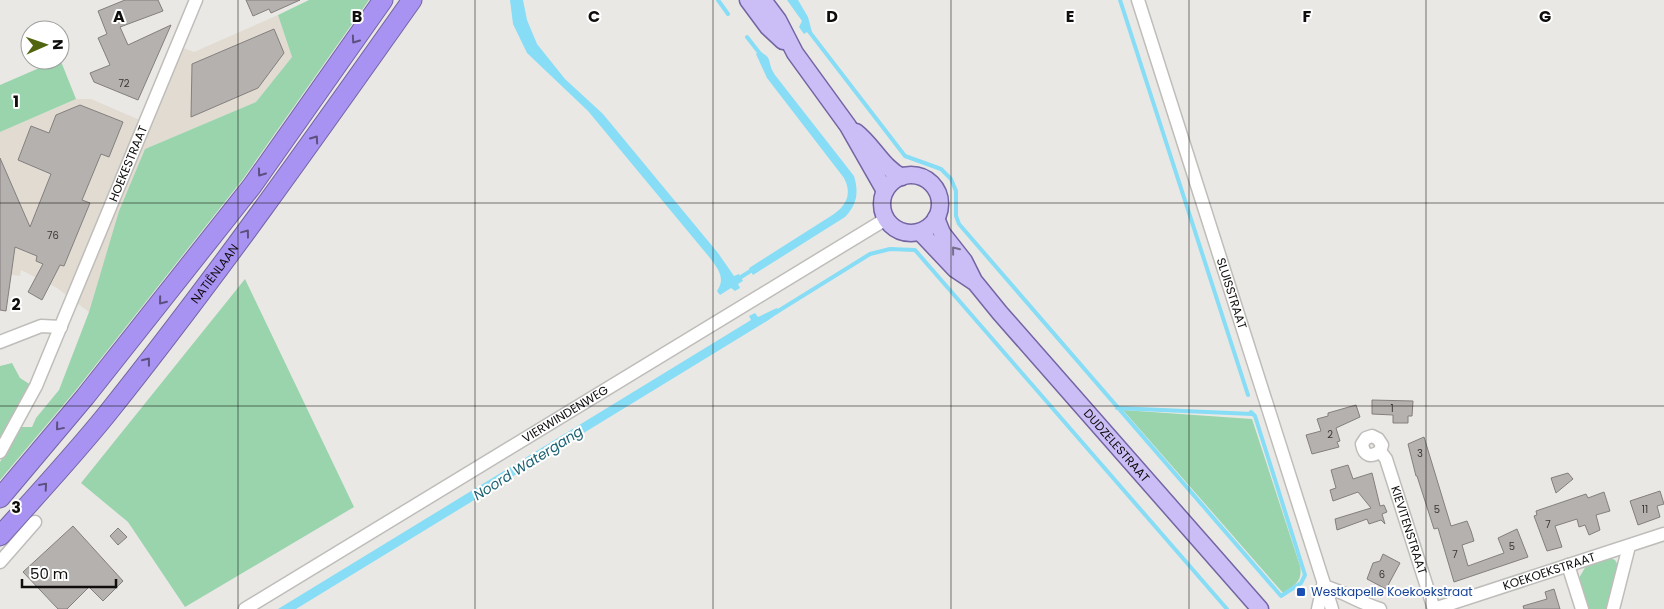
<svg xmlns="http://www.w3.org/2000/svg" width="1664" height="609" font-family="Poppins,sans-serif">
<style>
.built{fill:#e1dbd1}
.green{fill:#99d4ad}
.water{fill:#87ddf5}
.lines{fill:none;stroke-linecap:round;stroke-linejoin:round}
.stream{stroke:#87ddf5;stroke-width:4}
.building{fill:#b5b1af;stroke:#837f7e}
.minor-casing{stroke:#bfbdba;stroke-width:15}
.major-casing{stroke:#7364a2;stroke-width:19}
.highway-casing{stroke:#7364a2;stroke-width:21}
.minor{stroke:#fff;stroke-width:12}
.major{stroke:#cbbef7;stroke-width:16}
.highway{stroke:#a993f2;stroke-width:19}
.oneway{stroke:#5c5080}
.oneway2{stroke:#766f8e}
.grid{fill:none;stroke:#0f0e0d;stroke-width:1;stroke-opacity:0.55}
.transit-dot{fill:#1a4fb4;stroke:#fff;stroke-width:2}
.labels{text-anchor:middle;stroke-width:4;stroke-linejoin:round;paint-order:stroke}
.number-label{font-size:10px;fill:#383736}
.street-label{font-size:12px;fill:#0f0e0d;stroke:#fff}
.transit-label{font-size:12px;fill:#164399;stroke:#fff;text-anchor:start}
.water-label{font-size:14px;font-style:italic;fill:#1c6172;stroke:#fff}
.grid-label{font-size:16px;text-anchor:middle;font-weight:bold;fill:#0f0e0d;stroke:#fff;stroke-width:4;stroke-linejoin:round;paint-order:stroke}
</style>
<rect width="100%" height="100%" fill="#eae8e4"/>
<path class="built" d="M278,15L292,57L256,102L145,149L119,212L89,312L57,288L21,270L20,276L0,273V132L76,99H91L149,124L181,47L194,52Z"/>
<path class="green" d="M309,0H369L243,179L76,390L0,480V462L21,427H32L36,418L59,390L89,312L119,211L145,149L256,102L292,57L278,15Z
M60,59L76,99L0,132V85Z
M245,279L354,507L185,607L128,522L81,483Z
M12,363L20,378L31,385L0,444V366Z
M1123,410L1252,419L1300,566C1303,581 1295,585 1283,593Z
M1610,558L1615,560L1618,565L1607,609H1588L1579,578L1586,566Z"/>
<path class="water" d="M510,0H523L527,20L537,44L565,79L603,114L718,253L734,276L739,274L743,281L738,284L740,288L735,291L731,288L720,295L717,291C726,278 718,269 710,258L588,111L527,53L513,24Z
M787,0H798L808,17L812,32L810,34L807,32L804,34L799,27L802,21Z
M759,51C774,59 766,60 775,75L854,176C859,192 857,205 845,217L753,275L749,268L834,214C847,205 852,193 844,178L767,78L756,54Z
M777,308L780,312L767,321L296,609H278L751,320L749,316L755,313L758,317Z"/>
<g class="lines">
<path class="stream" d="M718,0L728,14
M1120,0L1248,395
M808,30L905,156L941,169L951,179L956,191V216L959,224L1281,596L1301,583L1305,575L1255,416L1251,412
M747,37L761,55
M738,279L755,268
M775,313L870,254L890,249L915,250L1227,609
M1117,408L1252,414"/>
</g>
<path class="building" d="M125,0H158L163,11L120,27L128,45L171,25L138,100L94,82L90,73L110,65L98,38L107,34L98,11Z
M246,0H300L271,13L269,9L253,16Z
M274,29L284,53L258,88L191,117L192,64Z
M80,105L123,122L109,157L101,154L82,200L90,203L64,266L60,265L42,300L28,292L43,264L36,261L37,256L15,247L6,311L0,310V158L30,227L51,174L18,160L31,126L49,133L56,115Z
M1372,400L1413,401L1412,416H1408V423H1393V415L1372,414Z
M1356,405L1360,417L1336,428L1340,441L1337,442L1339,447L1312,454L1306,435L1321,431L1317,419L1328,416V413Z
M1424,437L1451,526L1467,521L1471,531L1474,541L1462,545L1468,566L1504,553L1498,538L1517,529L1528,557L1454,582L1438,528L1434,529L1417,476H1416L1408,444Z
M1348,465L1353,479L1372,473L1380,506L1384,505L1387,512L1382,514L1385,524L1381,520L1369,524L1367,519L1337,530L1335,519L1371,508L1358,492L1333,501L1330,490L1336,488L1331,470Z
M1568,473L1573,479L1556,493L1551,478Z
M1660,491L1664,504L1657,506L1660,517L1638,525L1630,501Z
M1604,492L1610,511L1596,515L1600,530L1589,535L1585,525L1579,527L1577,519L1555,526L1562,547L1547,551L1534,516L1537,515L1536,511L1586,494L1588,498Z
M73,526L123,581L103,601L89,587L67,609H58L23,572Z
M118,528L127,537L118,545L110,536Z
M1383,554L1400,563L1386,589L1367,579L1373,563L1380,561Z
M1554,589L1560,609H1524L1523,606L1547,599L1545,592Z"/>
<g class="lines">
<g class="minor-casing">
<g id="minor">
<path id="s1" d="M1138,0L1332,609"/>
<path d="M0,342L41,326L61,327"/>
<path id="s2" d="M1380,451C1371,458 1364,456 1362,444L1366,438L1372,436L1378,439L1382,445L1380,451L1386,459L1434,609"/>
<path id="s3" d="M0,452L36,386L196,0"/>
<path d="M0,562L35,522"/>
<path d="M1568,565L1582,609"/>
<path d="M1323,586C1343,591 1360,603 1380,609"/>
<path id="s4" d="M245,609L886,219"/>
<path d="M1318,609L1323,586"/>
<path id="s5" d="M1434,609L1664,534"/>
<path d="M1613,609L1629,546"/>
</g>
</g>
<g class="major-casing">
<g id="major">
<path d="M748,0L768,27L783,41"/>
<path d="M763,0L778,20L795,53L848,126L885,191"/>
<path d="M856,132C873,145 883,168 902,177"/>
<circle cx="911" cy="204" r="29"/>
<path id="s6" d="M936,218L942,233L964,261L974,281L1000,313L1260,609"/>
<path d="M920,232L955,269L973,281"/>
</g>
</g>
<g class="highway-casing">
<g id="highway">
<path d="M0,498L85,397L252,186L383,0"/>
<path id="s7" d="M0,536C36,496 73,456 107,414C214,280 313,140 412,0"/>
</g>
</g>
<use href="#minor" class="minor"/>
<use href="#major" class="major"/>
<use href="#highway" class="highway"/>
</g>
<defs><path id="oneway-chevron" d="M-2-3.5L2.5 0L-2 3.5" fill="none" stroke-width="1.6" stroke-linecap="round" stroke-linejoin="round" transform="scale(1.25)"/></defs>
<g class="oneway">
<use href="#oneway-chevron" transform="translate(355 40) rotate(125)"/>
<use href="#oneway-chevron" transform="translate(315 139) rotate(-55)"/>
<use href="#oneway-chevron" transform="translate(261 173) rotate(126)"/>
<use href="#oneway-chevron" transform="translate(246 233) rotate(-53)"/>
<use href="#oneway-chevron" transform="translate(162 301) rotate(129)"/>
<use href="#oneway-chevron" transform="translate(147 361) rotate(-52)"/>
<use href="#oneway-chevron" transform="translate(59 427) rotate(130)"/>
<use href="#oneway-chevron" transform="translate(44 486) rotate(-49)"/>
</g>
<use class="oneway2" href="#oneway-chevron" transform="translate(955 250) rotate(-129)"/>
<path class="grid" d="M238,0V609M475,0V609M713,0V609M951,0V609M1189,0V609M1426,0V609M0,203H1664M0,406H1664"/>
<rect class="transit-dot" x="1296" y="587" width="10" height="10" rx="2.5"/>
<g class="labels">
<g class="number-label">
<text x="124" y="87">72</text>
<text x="53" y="239">76</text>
<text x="1392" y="412">1</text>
<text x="1330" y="438">2</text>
<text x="1420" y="457">3</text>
<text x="1437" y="513">5</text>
<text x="1645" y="513">11</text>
<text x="1548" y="528">7</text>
<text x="1512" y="550">5</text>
<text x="1455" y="558">7</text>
<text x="1382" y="578">6</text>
</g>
<g class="street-label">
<text dy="4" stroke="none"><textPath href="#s3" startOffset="316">HOEKESTRAAT</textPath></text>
<text dy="4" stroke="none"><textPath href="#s7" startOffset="339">NATIËNLAAN</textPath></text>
<text dy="4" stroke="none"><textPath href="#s1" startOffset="308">SLUISSTRAAT</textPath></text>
<text dy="4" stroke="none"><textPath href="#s4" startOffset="375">VIERWINDENWEG</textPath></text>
<text dy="4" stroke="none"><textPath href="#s6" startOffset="292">DUDZELESTRAAT</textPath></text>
<text dy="4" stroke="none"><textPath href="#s2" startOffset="144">KIEVITENSTRAAT</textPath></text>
<text dy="4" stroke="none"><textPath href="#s5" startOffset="121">KOEKOEKSTRAAT</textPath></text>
</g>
<g class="transit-label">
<text x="1311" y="596">Westkapelle Koekoekstraat</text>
</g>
<g class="water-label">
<text transform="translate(528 463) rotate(-32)" y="5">Noord Watergang</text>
</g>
</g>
<g class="grid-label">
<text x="119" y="22">A</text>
<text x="357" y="22">B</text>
<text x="594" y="22">C</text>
<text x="832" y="22">D</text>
<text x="1070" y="22">E</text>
<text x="1307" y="22">F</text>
<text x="1545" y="22">G</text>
<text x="16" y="107">1</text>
<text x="16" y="310">2</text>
<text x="16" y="513">3</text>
</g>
<g transform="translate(45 45) rotate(88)"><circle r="24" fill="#ffffff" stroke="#9f9f9e"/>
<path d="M0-4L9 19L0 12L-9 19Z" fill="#516510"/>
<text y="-8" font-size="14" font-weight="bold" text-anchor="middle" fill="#0f0e0d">N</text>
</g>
<path d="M22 579v8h94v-8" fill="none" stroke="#0f0e0d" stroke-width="2.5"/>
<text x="30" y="579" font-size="15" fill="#0f0e0d" stroke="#ffffff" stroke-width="4" paint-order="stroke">50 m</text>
</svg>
